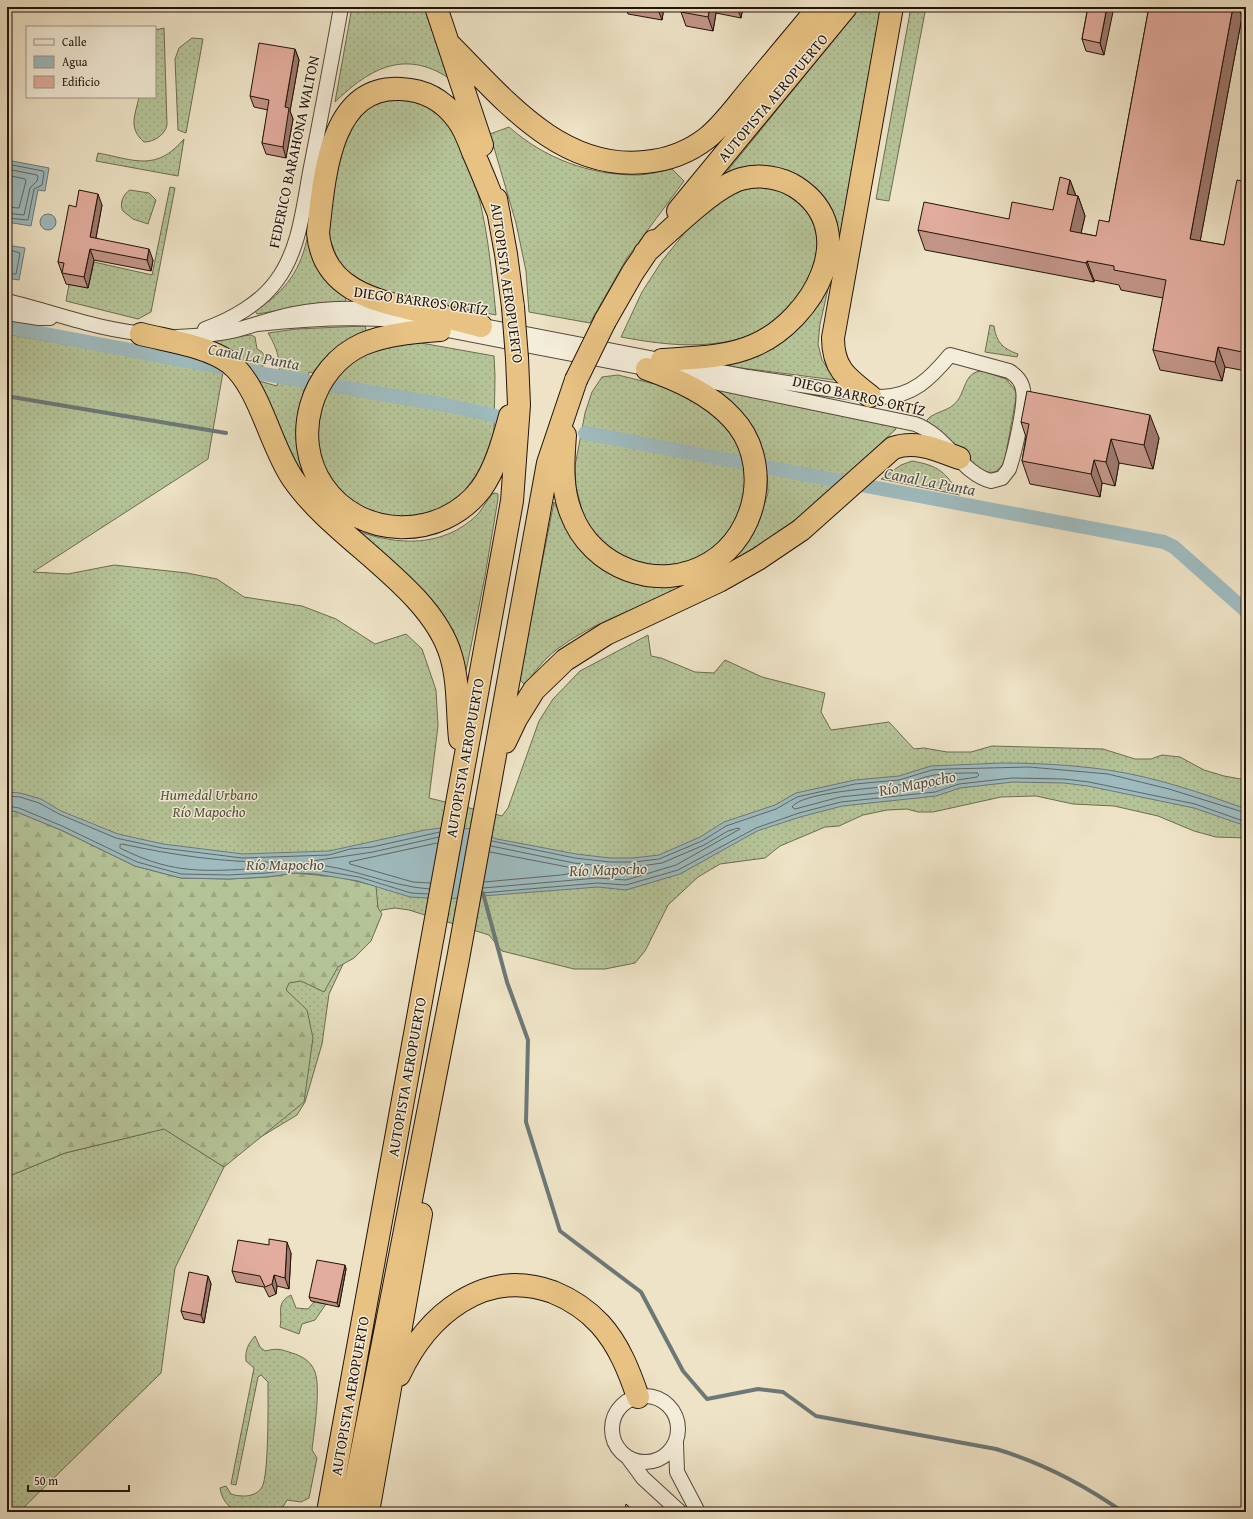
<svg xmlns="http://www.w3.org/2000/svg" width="1253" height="1519" font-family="'Gentium Book Plus',serif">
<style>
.grass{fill:url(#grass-dots);stroke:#6c6c51}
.forest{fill:url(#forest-firs);stroke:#6c6c51}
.water{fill:#9ebbbf;stroke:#6c7877}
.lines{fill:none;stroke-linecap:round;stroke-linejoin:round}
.shore{stroke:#606764;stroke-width:1}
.stream{stroke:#6c7877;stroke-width:4}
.canal{stroke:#9ebbbf;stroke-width:14}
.minor-casing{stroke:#554739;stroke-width:16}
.trunk-casing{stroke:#22130a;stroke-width:24}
.motorway-casing{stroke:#22130a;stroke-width:24}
.minor{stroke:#f4edda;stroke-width:14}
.trunk{stroke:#e7c283;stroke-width:22}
.motorway{stroke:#e7c283;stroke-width:22}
.motorway-bridge-casing{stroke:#22130a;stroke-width:24;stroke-linecap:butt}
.motorway-bridge{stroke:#e7c283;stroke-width:22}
.wall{fill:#c29588;stroke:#22130a}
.shaded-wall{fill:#9e796f;stroke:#22130a}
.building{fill:#e2ad9e;stroke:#22130a}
.labels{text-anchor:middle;stroke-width:3;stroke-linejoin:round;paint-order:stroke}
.street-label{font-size:15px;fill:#22130a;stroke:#f4edda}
.park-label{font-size:15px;font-style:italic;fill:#55513c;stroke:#f4edda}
.water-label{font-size:16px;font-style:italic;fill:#4d4e49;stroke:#f4edda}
</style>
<defs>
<pattern id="grass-dots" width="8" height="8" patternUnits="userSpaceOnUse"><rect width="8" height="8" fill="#b5c498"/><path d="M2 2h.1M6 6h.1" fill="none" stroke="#9ba882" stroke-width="1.8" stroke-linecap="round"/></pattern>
<pattern id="forest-firs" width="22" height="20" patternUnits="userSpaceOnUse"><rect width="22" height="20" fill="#b5c498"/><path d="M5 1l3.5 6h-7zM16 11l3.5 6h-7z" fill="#9ba882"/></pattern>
</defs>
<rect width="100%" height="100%" fill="#eee3c6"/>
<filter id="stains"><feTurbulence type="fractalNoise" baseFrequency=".005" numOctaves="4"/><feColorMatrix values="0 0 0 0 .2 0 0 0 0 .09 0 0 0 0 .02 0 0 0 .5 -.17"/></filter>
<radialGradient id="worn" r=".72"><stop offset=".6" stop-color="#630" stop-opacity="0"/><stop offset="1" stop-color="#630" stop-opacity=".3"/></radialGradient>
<path class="grass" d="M352,7H426L453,81C407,48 371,67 335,102Z
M857,7H884L837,250L820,324L818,344L822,360L835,380L734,367L717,362L775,342L835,249L796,175L782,169L765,167L721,179L827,48Z
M911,7H926L889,201L876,199Z
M164,28L167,125C165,135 154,142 144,142C128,128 135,116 139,97H155V30Z
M192,38L203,39L186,133L178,130L175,59L179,48Z
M404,97C417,102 435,108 444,119C483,167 490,255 496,315L386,293L351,276L339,262L329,237V214L342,141L370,102Z
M509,127C544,158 589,175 636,175C648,175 661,171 672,169L684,181L627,258L590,323L529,312L526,271L516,223L490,134Z
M184,139L178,176L96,161L98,153C135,160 156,172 184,139Z
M759,186C766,187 774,188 780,190C790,193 800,201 806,210C838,253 794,321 749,336C706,350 664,345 621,337L642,292L662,261L691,225L704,211L738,190Z
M170,187L175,188L151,312L138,319L66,301L69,284L88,288L94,262L152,275Z
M130,190L149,193L156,200L148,224L133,219L123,211C119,204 123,194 130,190Z
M308,233L346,297L345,303L281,310L257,314L255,311C286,291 302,269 308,233Z
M990,325L994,326C996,342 1003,349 1018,354L1017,357L985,352Z
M365,326L366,330L364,336L316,373L309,372C306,386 301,399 298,413C293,438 299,460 310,482L305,481L254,381L256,370L241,365L201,341L251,335L255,337L257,349L262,352L265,357L259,381L277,386C282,366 279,351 268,333L296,329Z
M7,334L223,372L208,459L33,572L68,574L114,565L187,573L217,579L244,597L302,606L336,619L375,644L406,634L422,649L436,690L438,726L429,798L502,816L508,808L539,721L553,699L580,671L648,635L651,656L661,658L695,672L714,673L725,660L762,677L825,693L821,712L831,730L889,722L914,749L924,748L947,752H971L992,746L1103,749L1135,759H1151L1162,755L1180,757L1204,770L1224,776L1246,780V838L1216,837L1194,831L1158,816L1114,806L1073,804L1036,796L1001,797L933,812H918L907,809L887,810L863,815L839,826L825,827L780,846L765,858L720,864L698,877L668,905L645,951L635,963L605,969H574L502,951L489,935L409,910L395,908L382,910L344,962L329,994L322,1044L305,1102L297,1115L249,1144L171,1133L224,1167L175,1268L161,1373L19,1512H7V1177L65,1153L147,1133L7,1156Z
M421,343L494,356L495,376L494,433L481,468L463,493L446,505L427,515L404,518L363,511L332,489L312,435L319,395L349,362L371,351L396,345Z
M982,371L1006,379L1016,391V398L1005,459C1002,467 997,474 987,472C972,469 941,436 928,425L927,420C934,411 950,412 958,400C966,388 965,372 982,371Z
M618,375L675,389L694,397L739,437L749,474L741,516L719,548L687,565L643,567L608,550L592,531L584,518L576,487L575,466L585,413L592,392L602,377Z
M707,386L895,423L896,429C845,477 796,525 737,561L733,557L753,532L760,516L768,493L767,469L759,441Z
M912,461C940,466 945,472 960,495L881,479L901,465Z
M495,493L498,494V499L485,576L466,671H461L355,530C397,546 444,548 478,514C483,508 487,500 492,494Z
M554,502C571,537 592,573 633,582C649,585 669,581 685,581L689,586C645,605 594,621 556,650C543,660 534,673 525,685L519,679Z
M291,1295L296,1308L308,1309L314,1302L326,1304L315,1320L302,1324L299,1334L280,1327C283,1313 275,1303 291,1295Z
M255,1336L260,1347L265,1351C278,1348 280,1349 292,1353C302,1356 311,1361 315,1372C321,1389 314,1431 312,1450L317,1458L309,1498L301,1502L287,1500L280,1512C255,1512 225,1519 220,1488L226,1486L231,1494C240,1497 256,1498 262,1487C269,1475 268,1400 268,1382L261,1375L258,1377L236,1485L231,1484L254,1368L246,1361C245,1350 248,1344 255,1336Z"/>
<path class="forest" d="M7,810L17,812L61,830L135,866L181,878L229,879L267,877L295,873L339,877L376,886L378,908L382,914L371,941L354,958L338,967L324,992L301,981L289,983L286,990L307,1010L313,1038L304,1102L224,1167L164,1129L65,1153L7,1177Z"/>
<path class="water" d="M7,160L49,168L45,191L38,190L31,226L7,222Z
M40 222a8 8 0 1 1 16 0a8 8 0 1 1-16 0Z
M7,245L25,248L19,280L7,278Z
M1001,763C1037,763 1073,765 1108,770C1155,777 1202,793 1246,809V826L1194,808L1088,786L1064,783L1013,782L960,788L936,796L842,806L800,817L757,831L680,874L626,890L598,887L444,899L410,897L358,881L316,874L295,873L267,877L229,879L181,878L135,866L61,830L17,812L7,810V792L20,793L41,799L61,811L118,834L163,844L243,854L329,851L425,830L450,827L471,829L497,839L576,854L610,858H633L659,855L700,837L724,822L775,805L796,793L855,780L899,776L931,766Z"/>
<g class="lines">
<path class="shore" d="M7,164L43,171L44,173L42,185L34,189L28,220L7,218
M7,169L37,175L38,177L37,181L30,188L24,215L7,213
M7,175L25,179L26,181L19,208L7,207
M7,249L20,253L16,274H7
M977,773L979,775L977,777L957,780L934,787L840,797L795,809L792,807C801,792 880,788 899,785C911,783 922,777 934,775C948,773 963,773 977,773Z
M7,796L20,797L39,803L59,814L116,838L162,848L242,858L329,855L350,849L372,847L440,832
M7,806L19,808L62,826L137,862L181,874L228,875L267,873L295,869L317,870L359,877L411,893L428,894
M492,841L575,858L610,862H634L659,859L702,841L726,826L776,809L797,797L855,784L899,780L932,770L948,769L1029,767L1108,774L1169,789L1246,813
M122,844C173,855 225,863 277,862L279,865C272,870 258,868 249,869C197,872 168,872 120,848V845Z
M484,882L561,875L580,872L578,869L490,852
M430,883L413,882L350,864L349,862L437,843
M483,888L597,878L626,880L676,865L740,829L738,828L728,831L704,845L662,863L634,867H610L574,863L491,846
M429,889C388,886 350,866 308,864L306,862L373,852L439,837
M482,893L598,883L626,885L678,870L756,828L799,813L841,802L935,792L959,784L1012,778L1064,779L1089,782L1195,804L1246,822"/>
<path class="stream" d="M7,398L12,397L226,433
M483,893L507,982L528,1040L526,1122L560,1231L641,1292L683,1371L707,1399L758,1389L783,1392L816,1416L996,1449C1043,1463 1083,1484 1123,1512"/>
<path class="canal" d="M7,327L193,362L446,405L496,416
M585,433L1164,542L1174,547L1246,611"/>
<g class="minor-casing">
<path id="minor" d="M7,301C54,312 100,331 149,334
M7,313L39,318H50
M257,324C304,319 349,316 396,320L655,370
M473,324L748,377L881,397C912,397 931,378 950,355L1009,371C1016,375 1022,382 1023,390C1026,404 1014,455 1009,469L1002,478L991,481C962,474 946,435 915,424L680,375
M205,329C231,320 261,303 277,280C301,248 304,200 312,162C322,110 332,59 341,7
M177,337C196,336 214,335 232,331C252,326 273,318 293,314C326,308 360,307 393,312
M612 1429a33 33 0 1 1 66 0a33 33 0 1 1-66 0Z
M676,1443L677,1472L698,1512
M629,1459L643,1478L680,1512"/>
</g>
<g class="trunk-casing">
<path id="trunk" d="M870,396C847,378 833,369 833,338L892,7"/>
</g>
<g class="motorway-casing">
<path id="motorway" d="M436,7L482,145
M448,43C503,98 560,171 645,162C668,160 689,152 707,138C723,125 736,107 749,91C772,63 796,35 819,7
M496,199L506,254L513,307
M678,211L846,7
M645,253C668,233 713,187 741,179C759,174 780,177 796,187C864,231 812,320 755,345C726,358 692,358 662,360
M605,321L633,272L654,241
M481,326C462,321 443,316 424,312C377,301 323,291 318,233C324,182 328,85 401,89C425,90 443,100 457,119C464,128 469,141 473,152C482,172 490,193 499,214
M440,330C414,332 387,334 363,344C311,367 290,438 323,486C360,540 441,541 481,489C496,468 503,441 510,416
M141,334C168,341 208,346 230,363C260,387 270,446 293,479C334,539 431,587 451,656C459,683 457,711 460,739
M565,435C563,461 561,488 571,513C591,568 659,594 710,563C759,534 772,460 732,418C710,394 678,380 647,369
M505,742L516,719L534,690L565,660L606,634L719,581L758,559L801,530L893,448C917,440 937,450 959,458
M399,1375C427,1315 484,1267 553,1292C570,1299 588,1311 600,1324C619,1345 629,1371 638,1397
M328,1512L512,501L519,405L517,358
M350,1512L458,959L548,463L576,380
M368,1512L421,1214"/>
</g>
<use href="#minor" class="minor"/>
<use href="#trunk" class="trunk"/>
<use href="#motorway" class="motorway"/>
<g class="motorway-bridge-casing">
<path id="motorway-bridge" d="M513,307L517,358
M576,380L605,321"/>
</g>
<use href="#motorway-bridge" class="motorway-bridge"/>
</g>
<path class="wall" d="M626,7H664L662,20L628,14Z
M682,7H743L741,18L716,13L713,31L686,26L681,12Z
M1088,7L1104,55L1086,51L1082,39Z
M1149,7H1238L1242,17L1200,241L1224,245L1246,182V371L1225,367L1222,381L1160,370L1153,350L1163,298L1121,290L1119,285L1094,280V282L925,250L918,230L1009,219L1053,210L1070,180L1076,196H1078L1085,216L1081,233L1096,236L1109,222Z
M295,49L299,60L290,111L293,119L286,158L266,154L262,143L268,110L254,107L250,96Z
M102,205L96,238L153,260L151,271L94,260L88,288L66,284L58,262L76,207Z
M1021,422L1159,438L1153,469L1119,463L1115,486L1102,483L1100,497L1030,484L1022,461L1026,437Z
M291,1253L289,1289L277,1286L276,1294L269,1297L264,1287L236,1282L232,1271Z
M345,1265L346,1269L339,1307L311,1301L309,1297Z
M208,1276L211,1284L204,1323L184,1319L181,1311Z"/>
<path class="shaded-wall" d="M657,7H664L662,20Z
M710,7H714L716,13L713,31L708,17Z
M737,7H743L741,18Z
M1107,7H1114L1104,55L1100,43Z
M1233,7H1238L1242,17L1197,258L1190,239Z
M295,49L299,60L290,111L293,119L286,158L283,147L285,107Z
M1070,180L1077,199L1078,196L1085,216L1077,250L1070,231L1067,194Z
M98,194L102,205L94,248L90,237Z
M90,249L94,260L88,288L84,277Z
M149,249L153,260L151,271L147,260Z
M1087,261L1094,280V282L1086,263Z
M1218,347L1225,367L1222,381L1215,362Z
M1150,415L1159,438L1153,469L1144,445Z
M1111,439L1119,463L1115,486L1106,462Z
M1094,460L1102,483L1100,497L1091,474Z
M287,1242L291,1253L289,1289L285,1278Z
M345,1265L346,1269L339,1307L337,1303Z
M274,1275L277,1286L276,1294L272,1284Z
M208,1276L211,1284L204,1323L201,1315Z"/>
<path class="building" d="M682,7H710L708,17L681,12Z
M1088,7H1107L1100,43L1082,39Z
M1149,7H1233L1190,239L1224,245L1237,180L1246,182V356L1242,355V352L1218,347L1215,362L1153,350L1166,280L1114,270V266L1087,261L1086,263L918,230L924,202L1009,219L1012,202L1053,210L1060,177L1070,180L1067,194L1078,196L1070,231L1096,236L1099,220L1109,222Z
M259,43L295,49L285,107L289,108L283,147L262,143L269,100L250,96Z
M79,190L98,194L90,237L149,249L147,260L90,249L84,277L62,273L64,263L58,262L69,205L76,207Z
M1027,391L1150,415L1144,445L1111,439L1106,462L1094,460L1091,474L1022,461L1029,424L1021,422Z
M269,1239L287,1242L285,1278L274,1275L272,1284L265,1287L260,1276L232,1271L238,1240L269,1245Z
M317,1260L345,1265L337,1303L309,1297Z
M189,1272L208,1276L201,1315L181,1311Z
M626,1504L635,1512H624Z"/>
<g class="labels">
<g class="street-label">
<text transform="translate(773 98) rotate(-50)" y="5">AUTOPISTA AEROPUERTO</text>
<text transform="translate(294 152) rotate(-78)" y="5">FEDERICO BARAHONA WALTON</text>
<text transform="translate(507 283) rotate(82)" y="5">AUTOPISTA AEROPUERTO</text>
<text transform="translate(421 301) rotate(8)" y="5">DIEGO BARROS ORTÍZ</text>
<text transform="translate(859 396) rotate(13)" y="5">DIEGO BARROS ORTÍZ</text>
<text transform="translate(465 758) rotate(-80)" y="5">AUTOPISTA AEROPUERTO</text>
<text transform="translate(407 1077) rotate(-80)" y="5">AUTOPISTA AEROPUERTO</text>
<text transform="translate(350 1396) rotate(-80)" y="5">AUTOPISTA AEROPUERTO</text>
</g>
<g class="park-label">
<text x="209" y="800">Humedal Urbano<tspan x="209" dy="17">Río Mapocho</tspan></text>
</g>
<g class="water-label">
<text transform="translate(254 356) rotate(10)" y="6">Canal La Punta</text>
<text transform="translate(930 481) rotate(11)" y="6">Canal La Punta</text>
<text transform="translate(917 783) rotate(-11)" y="6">Río Mapocho</text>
<text x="285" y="870">Río Mapocho</text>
<text transform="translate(608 869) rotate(-2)" y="6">Río Mapocho</text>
</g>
</g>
<rect width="1253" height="1519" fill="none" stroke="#eee3c6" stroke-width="24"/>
<rect x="8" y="8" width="1237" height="1503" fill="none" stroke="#22130a" stroke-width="2"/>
<rect x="12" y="12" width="1229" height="1495" fill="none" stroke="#22130a"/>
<rect x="26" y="26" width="130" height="72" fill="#f4edda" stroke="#a09687"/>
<rect x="34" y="39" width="20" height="6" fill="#f4edda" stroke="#a09687"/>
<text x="62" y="46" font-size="12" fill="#22130a">Calle</text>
<rect x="34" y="56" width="20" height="12" fill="#9ebbbf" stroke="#a09687"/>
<text x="62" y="66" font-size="12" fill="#22130a">Agua</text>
<rect x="34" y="76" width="20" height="12" fill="#e2ad9e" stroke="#a09687"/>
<text x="62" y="86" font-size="12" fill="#22130a">Edificio</text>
<path d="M28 1485v6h101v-6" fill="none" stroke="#22130a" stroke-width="2"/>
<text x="34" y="1485" font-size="12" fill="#22130a" stroke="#f4edda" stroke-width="3" paint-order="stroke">50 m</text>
<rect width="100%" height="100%" filter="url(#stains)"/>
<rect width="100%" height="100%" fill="url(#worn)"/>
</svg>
